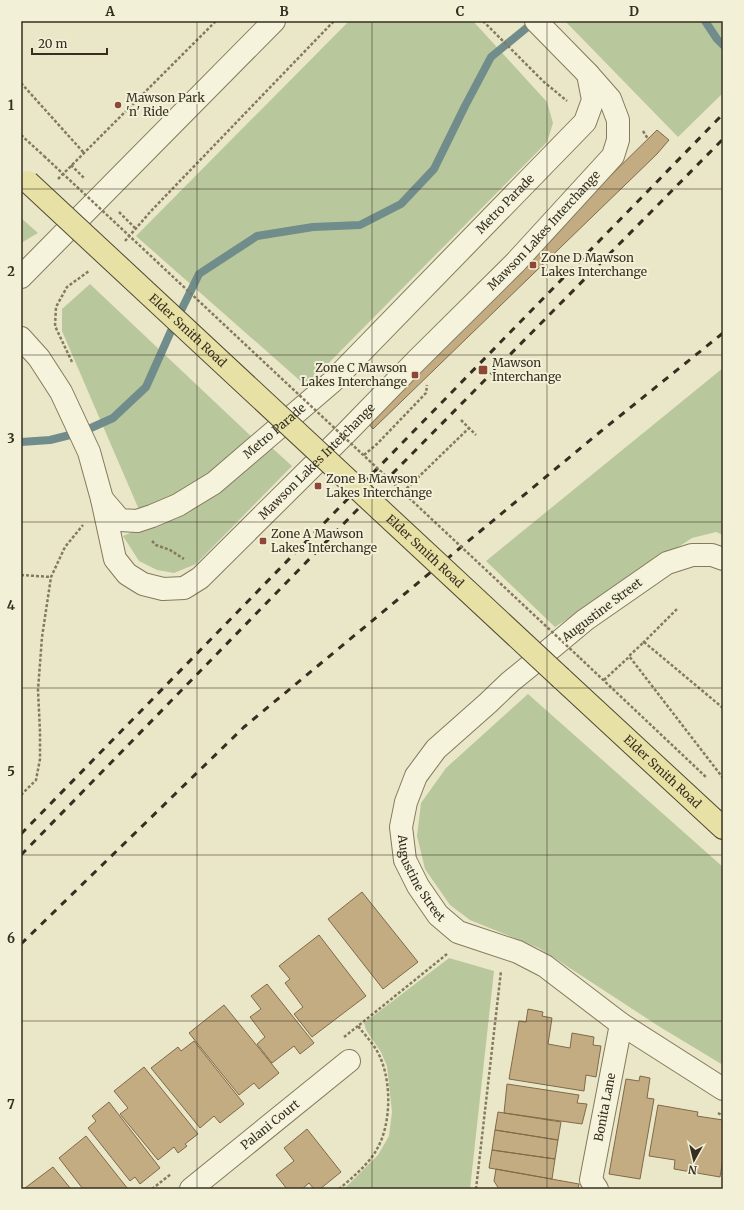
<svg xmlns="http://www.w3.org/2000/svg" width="744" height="1210" font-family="Merriweather,serif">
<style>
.green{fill:#b9c79d}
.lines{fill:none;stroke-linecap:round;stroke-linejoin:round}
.stream{stroke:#708c8b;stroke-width:8}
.building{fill:#c3ab82;stroke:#806a48}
.minor-casing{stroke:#847a5f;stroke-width:24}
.major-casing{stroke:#524833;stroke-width:24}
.path{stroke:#847a5f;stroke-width:2.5;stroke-dasharray:3 2;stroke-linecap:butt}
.minor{stroke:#f5f3db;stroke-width:22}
.major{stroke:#e8e1a5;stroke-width:22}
.rail{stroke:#362f21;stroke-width:3;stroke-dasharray:7 7;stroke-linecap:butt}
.major-bridge-casing{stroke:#524833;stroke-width:24;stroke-linecap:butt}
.path-bridge{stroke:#847a5f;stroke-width:2.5;stroke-dasharray:3 2;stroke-linecap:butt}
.major-bridge{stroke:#e8e1a5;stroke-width:22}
.grid{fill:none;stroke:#362f21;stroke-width:1;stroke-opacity:0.55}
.poi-dot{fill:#8c4736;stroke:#f2f0d7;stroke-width:1.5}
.labels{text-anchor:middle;stroke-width:4;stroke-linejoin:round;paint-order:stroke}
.poi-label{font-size:12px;fill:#362f21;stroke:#f2f0d7;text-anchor:start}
.street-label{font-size:12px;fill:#362f21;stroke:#f2f0d7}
.neatline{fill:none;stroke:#362f21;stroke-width:1.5}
.grid-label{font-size:13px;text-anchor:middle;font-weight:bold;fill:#362f21}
</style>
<rect width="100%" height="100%" fill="#eae7c8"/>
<path class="green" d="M349,21H473L547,102L553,123L547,142L306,386L136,236Z
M565,21H723V93L678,137Z
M21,218L38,233L21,243Z
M90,284L254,439L198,486L140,512L62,331V309Z
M723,368V535L716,532L692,538L555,627L486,561Z
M270,446L292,466L196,564L174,573L157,570L139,561L123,536L175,514Z
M528,694L723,867V1065L660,1027L539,948L470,920L450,905L425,869L417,836L421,803L446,768Z
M449,958L494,971L470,1189H344L378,1155L389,1136L392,1112L387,1066L381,1052L366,1030L364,1023Z"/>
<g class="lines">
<path class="stream" d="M705,21L717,39L723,45
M21,442L50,440L82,432L113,418L146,387L171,331L199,274L257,236L313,227L360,225L401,204L434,169L465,106L491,57L535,21"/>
</g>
<path class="building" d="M657,130L669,140L657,154L373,429L364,418Z
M362,892L418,962L383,989L328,919Z
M319,935L366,996L312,1037L294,1014L303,1007L285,983L290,979L279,966Z
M267,984L314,1043L300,1054L294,1046L272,1063L257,1044L265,1037L250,1017L261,1009L251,996Z
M224,1005L279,1073L259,1089L254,1083L239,1095L189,1033Z
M528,1009L543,1012L542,1016L552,1018L548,1044L570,1048L572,1033L594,1037L593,1045L601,1046L596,1077L586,1075L584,1091L509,1079L519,1021L526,1022Z
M194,1041L244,1104L220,1123L214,1116L200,1128L151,1068L178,1047L181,1051Z
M144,1067L198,1134L185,1144L187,1146L178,1153L174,1147L158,1160L120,1114L128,1108L114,1091Z
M640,1076L650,1078L647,1098L654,1099L640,1179L609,1174L626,1079L639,1081Z
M507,1084L579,1095L577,1103L587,1104L582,1124L504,1113Z
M109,1102L160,1168L140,1184L135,1177L130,1181L88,1128L96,1121L92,1116Z
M658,1105L698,1112L697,1116L723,1120V1159L720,1177L674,1169L675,1160L649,1156Z
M498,1112L561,1122L558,1140L495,1130Z
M307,1129L341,1172L320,1189H314L309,1183L302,1189H287L276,1175L294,1161L284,1148Z
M495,1130L558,1140L555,1159L492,1150Z
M86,1136L128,1189H83L59,1158Z
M492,1150L555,1159L552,1179L489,1168Z
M53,1167L71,1189H26L25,1188Z
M496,1169L579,1184L578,1189H499L494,1181Z"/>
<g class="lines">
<g class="minor-casing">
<g id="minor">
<path d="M21,277L274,21"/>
<path id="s1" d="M21,338L39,358L61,392L89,452L102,499L120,520L137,521L152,516L178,505L214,483L332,382L585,122L593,100L588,74"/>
<path id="s2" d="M102,499L115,559L127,574L143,584L163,589L184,588L200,578L347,432L416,361L515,263L613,156L618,140V120L610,99L588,74L536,21"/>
<path id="s3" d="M723,559L712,555H692L667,563L585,620L537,660L510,682L488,703L436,749L416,776L406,802L401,827L405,860L418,886L438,915L458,932L518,952L545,966L621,1024L723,1089"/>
<path id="s4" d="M191,1189L349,1061"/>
<path id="s5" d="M597,1189L591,1180L621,1024"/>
</g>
</g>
<g class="major-casing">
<g id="major">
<path id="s6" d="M561,678L723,828"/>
</g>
</g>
<path class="path" d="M483,21L544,82L567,101
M21,83L84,153
M643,131L648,139
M21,135L44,156
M71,165L85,179
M58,179L216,21
M119,212L136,229
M125,241L151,211L334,21
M72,362L55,326L56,307L67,287L89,271
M461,420L476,435
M364,455L377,444L426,393L427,385
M403,492L469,428
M152,541L156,545L170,550L184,559
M21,575L51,577
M643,643L677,609
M580,658L707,778
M604,680L630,656
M723,708L644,642L629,656L723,778
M21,795L36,780L40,759V732L38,690L42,637L51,577L65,547L83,525
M344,1037L358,1026
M718,1113L723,1116
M152,1189L171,1174
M339,1189C352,1178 369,1164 377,1149C392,1123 392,1077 377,1051C372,1042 364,1034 358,1026L447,954
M476,1189L501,971"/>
<use href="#minor" class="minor"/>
<use href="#major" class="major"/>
<path class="rail" d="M21,834L723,114
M21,855L397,469L723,139
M21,944L244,727L600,432L723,333"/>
<g class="major-bridge-casing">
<g id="major-bridge">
<path id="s7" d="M28,182L561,678"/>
</g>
</g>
<path class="path-bridge" d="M44,156L580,658"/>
<use href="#major-bridge" class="major-bridge"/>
</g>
<path class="grid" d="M197,21V1189M372,21V1189M547,21V1189M21,189H723M21,355H723M21,522H723M21,688H723M21,855H723M21,1021H723"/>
<g class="poi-dot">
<circle cx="118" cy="105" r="4"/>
<rect x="529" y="261" width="8" height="8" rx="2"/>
<rect x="478" y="365" width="10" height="10" rx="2"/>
<rect x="411" y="371" width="8" height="8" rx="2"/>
<rect x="314" y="482" width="8" height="8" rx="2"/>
<rect x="259" y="537" width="8" height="8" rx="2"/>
</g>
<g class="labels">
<g class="poi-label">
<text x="126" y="102">Mawson Park<tspan x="126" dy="14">'n' Ride</tspan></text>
<text x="541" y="262">Zone D Mawson<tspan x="541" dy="14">Lakes Interchange</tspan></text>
<text x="492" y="367">Mawson<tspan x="492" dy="14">Interchange</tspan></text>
<text x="407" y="372" text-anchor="end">Zone C Mawson<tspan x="407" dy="14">Lakes Interchange</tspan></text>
<text x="326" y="483">Zone B Mawson<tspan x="326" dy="14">Lakes Interchange</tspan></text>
<text x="271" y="538">Zone A Mawson<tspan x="271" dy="14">Lakes Interchange</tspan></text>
</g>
<g class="street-label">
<text dy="4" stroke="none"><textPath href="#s1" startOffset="717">Metro Parade</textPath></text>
<text dy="4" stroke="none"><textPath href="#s2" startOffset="649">Mawson Lakes Interchange</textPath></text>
<text dy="4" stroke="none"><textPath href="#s7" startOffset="218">Elder Smith Road</textPath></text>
<text dy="4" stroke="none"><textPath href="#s1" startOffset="393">Metro Parade</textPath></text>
<text dy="4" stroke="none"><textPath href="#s2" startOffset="325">Mawson Lakes Interchange</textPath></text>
<text dy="4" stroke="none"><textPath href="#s7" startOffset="542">Elder Smith Road</textPath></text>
<text transform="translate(602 610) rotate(-37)" y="4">Augustine Street</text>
<text dy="4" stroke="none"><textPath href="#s6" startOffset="138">Elder Smith Road</textPath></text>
<text dy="4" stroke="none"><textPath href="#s3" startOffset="498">Augustine Street</textPath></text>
<text dy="4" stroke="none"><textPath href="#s5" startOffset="85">Bonita Lane</textPath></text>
<text dy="4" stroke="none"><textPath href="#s4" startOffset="102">Palani Court</textPath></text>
</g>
</g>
<rect width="744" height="1210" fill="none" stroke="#f2f0d7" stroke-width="44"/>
<g transform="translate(694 1160) rotate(188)" stroke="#f2f0d7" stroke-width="3" paint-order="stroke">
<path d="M0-3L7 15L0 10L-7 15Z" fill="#362f21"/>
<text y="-6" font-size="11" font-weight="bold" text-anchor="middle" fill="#362f21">N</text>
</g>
<path d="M32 48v6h75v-6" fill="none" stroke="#362f21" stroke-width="2"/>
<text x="38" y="48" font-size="12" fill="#362f21" stroke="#f2f0d7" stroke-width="3" paint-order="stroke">20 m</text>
<rect x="22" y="22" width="700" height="1166" class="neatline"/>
<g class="grid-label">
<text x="110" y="16">A</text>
<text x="284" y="16">B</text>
<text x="460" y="16">C</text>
<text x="634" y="16">D</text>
<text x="11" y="110">1</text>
<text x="11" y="276">2</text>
<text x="11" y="443">3</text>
<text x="11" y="610">4</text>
<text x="11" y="776">5</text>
<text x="11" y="943">6</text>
<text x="11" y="1109">7</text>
</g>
</svg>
